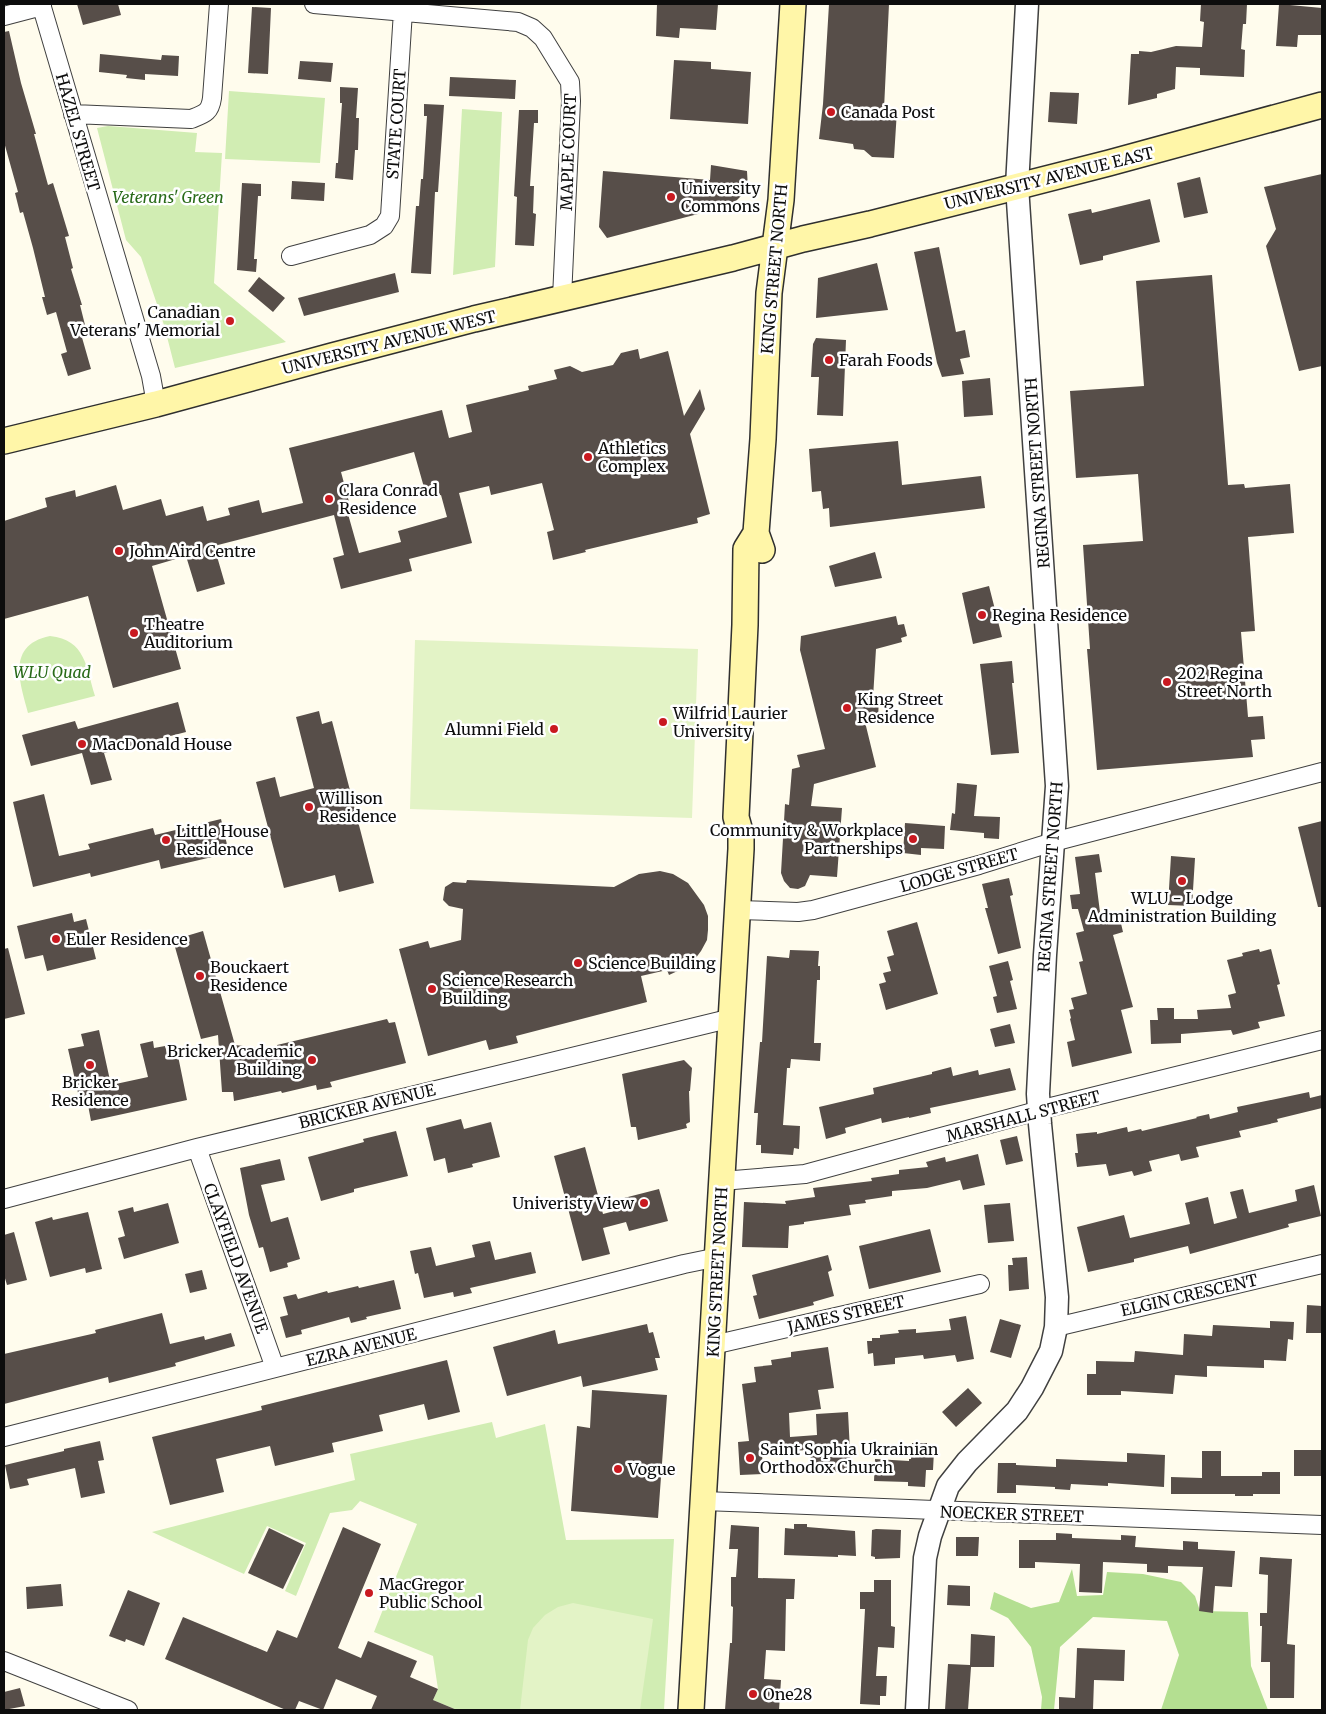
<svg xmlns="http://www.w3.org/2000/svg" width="1326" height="1714" font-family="Merriweather,serif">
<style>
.green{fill:#d1edb3}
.forest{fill:#b4df91}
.pitch{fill:#e3f3c6}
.building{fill:#574e49;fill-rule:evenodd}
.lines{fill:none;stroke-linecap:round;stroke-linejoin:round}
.minor-casing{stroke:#404040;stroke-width:20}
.tertiary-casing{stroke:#404040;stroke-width:25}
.secondary-casing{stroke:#2f2f2f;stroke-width:28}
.minor{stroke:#fff;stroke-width:18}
.tertiary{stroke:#fff;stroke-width:22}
.secondary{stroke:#fff6a8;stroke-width:25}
.poi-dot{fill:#c91920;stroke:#fff;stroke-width:2}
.labels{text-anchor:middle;stroke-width:5;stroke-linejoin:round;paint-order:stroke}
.poi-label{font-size:16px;fill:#0d0d0d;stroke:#fff;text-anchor:start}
.street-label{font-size:16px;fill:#0d0d0d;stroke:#fff}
.park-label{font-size:16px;font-style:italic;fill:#286a18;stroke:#fff}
</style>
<rect width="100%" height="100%" fill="#fffced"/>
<path class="green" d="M229,91L325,98L320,163L225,159Z
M462,109L502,112L495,267L453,275Z
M108,126L197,133L195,152L222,153L214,283L286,342L175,368L164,325L141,257L126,240L97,128Z
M50,636C86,640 86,667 95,696L28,713C20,683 6,645 50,636Z
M492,1422L496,1438L545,1424L566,1540L674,1539L664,1710H457L433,1700L438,1689L433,1656L374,1632L417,1524L360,1501L352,1510L330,1513L296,1596L285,1591L306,1543L267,1526L244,1574L152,1532L355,1480L350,1454Z"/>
<path class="forest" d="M1072,1569L1077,1596L1103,1595L1107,1572L1143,1574L1181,1582L1195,1596L1200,1611L1248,1612L1251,1666L1268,1710H1161L1179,1655L1167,1621L1093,1617L1060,1647L1054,1710H1041L1042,1697L1031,1647L1008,1618L990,1609L994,1592L1031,1608L1059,1602Z"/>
<path class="pitch" d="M415,640L698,649L692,818L410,809Z
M573,1603L653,1619L640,1710H520L528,1640L533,1628L545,1615L558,1607Z"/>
<path class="building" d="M77,4H118L121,15L83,25Z
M657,4H718L716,30L680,28L679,38L656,36Z
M829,4H889L884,109L897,110L894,158L872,157L864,150L854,149L853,144L819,139L823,104Z
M1201,4H1247L1246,24H1243L1241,49L1245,50L1244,77L1200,75V68L1176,67L1175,89L1157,94V98L1128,105L1131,54H1139V51L1151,52L1176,46L1202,47L1204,22L1200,21Z
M1279,4L1322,8V35H1298L1297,47L1276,46Z
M252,7L271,8L268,74L248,73Z
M9,31L21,83L36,134H34L48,185L53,183L69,236L65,237L73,268L71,269L82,305H80L87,333L81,334L91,369L68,376L61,354L67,352L56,312L47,315L42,297H45L33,248L23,212L20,213L15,193L18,192L4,142V32Z
M100,54L161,60L162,55L179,56L178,76L145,74V80L126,78L127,75L99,72Z
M674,60L711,62V69L751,72L748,124L670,119Z
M300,61L333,63L331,82L298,79Z
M450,77L516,80L515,99L449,96Z
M340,87L358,88L356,118H359L358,150H355L353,180L335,178L336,163H338L342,103H340Z
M1050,92L1079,93L1077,124L1048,122Z
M424,104L444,105L438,192H435L431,274L411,273L416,206H419L421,179H423L427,116H424Z
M519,110H538V123H534L530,186H534L533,213L536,214L534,246L515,245L517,197L514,196Z
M711,165L747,171L748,189L732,205L607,238L599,227L603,171L710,180Z
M1322,174V366L1299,371L1266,246L1276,229L1264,187Z
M1200,177L1208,213L1184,218L1177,183Z
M292,181L325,183L324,201L291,199Z
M242,183L261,184V196H258L254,259H257L256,272L237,270Z
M1150,199L1160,242L1103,256V260L1080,265L1068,214L1091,209L1092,213Z
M939,247L956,332L965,330L970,357L960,359L964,374L942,377L937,363L914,252Z
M877,263L888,310L816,318L818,278Z
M395,273L399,292L304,316L298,298Z
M1212,275L1228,485L1244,484L1245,488L1290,484L1294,533L1248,537L1255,631L1241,632L1248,717L1263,716L1265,739L1251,740L1253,757L1097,770L1087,649H1090L1083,545L1143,541L1138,474L1076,478L1070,391L1144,386L1136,281Z
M259,277L285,298L273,312L248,291Z
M816,338L846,340L843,416L817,415L819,377H811L813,344Z
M638,349L640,359L668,351L684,416L700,389L705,409L690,434L710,514L697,518L698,523L585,550L586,552L553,560L547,532L554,530L542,483L491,495L489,486L459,493L472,543L409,559L412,571L341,589L333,558L344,555L334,515L214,546L225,584L197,592L186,556L152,566L181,669L113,688L88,596L4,619V521L47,507L45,498L75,490L76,497L116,485L123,510L161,499L166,516L203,506L207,521L230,515L228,508L259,500L262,513L303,503L289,448L442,410L449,438L472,432L466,405L529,390L528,386L557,379L554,370L570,366L582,372L613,365L621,353ZM414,452L427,498L441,495L447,517L398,531L401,542L359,553L348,514L352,513L341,472Z
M990,378L993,415L964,417L962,381Z
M898,441L902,485L981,476L985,508L830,527L829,508L823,509L821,491L812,492L809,449Z
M875,552L882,578L835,587L829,566Z
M989,586L1002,637L973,644L962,593Z
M896,616L898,625L904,624L907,636L901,638L902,642L876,649L873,698H879L878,718L865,722L876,767L814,784L811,806L842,808L837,877L810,875L805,886L798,889L790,888L784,881L781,873L785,804L789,805L792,769L800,767L797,755L825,749L800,650L801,636Z
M1012,661L1014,683H1012L1019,753L991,755L980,664Z
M178,702L186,732L104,753L112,780L91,785L82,753L31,766L22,735L75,721L78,729Z
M319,711L322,724L332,721L374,883L339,892L335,875L284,888L256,782L275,777L280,797L314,788L296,717Z
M957,783L977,785L974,816L1000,817L999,839L984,838V833L950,830L952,813L955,814Z
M44,794L59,856L90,849L88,844L153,828L155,835L221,819L229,853L161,869L159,860L91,877L90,873L33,887L13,802Z
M1322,821V907H1318L1298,827Z
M905,823L945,826L944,849L921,848V855L903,853Z
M1099,854L1102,872L1095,873L1101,920L1119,915L1123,932L1113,935L1133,1007L1121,1010L1132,1053L1072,1067L1067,1042L1075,1040L1070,1019L1071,1018L1069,1010L1074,1009L1071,998L1087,994L1079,962L1083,961L1076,933L1084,931L1078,909H1072L1070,895L1080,894L1075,857Z
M1171,856L1195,858L1192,906L1168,905Z
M660,871L673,874L688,883L704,905L708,916V930L707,940L701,951L695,959L684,968L669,975L667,970L641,976L647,1002L516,1036L518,1043L489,1050L486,1040L428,1056L399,949L428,941L430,948L461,940L463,909L449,906L443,900L445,887L453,882L466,883L467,880L614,887L639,874Z
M1009,878L1013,895L1010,896L1021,948L998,954L985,908H988L982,884Z
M72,913L74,922L86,919L96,959L47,971L43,955L25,959L17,926Z
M917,922L938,994L886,1010L879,984L886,982L883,973L891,971L887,957L894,955L887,931Z
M203,931L235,1045L279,1050L277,1045L387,1019L389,1023L395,1022L406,1063L330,1082L332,1087L317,1090L316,1085L282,1093L281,1091L234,1101L233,1092H222L218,1035L201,1039L173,940Z
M8,948L25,1014L4,1019V949Z
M1259,949L1260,952L1271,949L1280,984L1277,985L1285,1016L1258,1022L1260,1028L1233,1035L1231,1030L1181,1034V1043L1151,1044L1150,1020H1158L1157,1008H1174V1019H1198L1197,1010L1231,1008L1228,995L1236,993L1227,960L1243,956L1242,953Z
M790,950L819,951L818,966H820V980H817L814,1043H821L820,1061L791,1059L790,1068H787L783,1125L800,1126L799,1149L794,1148L793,1155L761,1153V1145H756L758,1113H754L760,1042H762L767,956L789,958Z
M1008,961L1013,980L1010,981L1017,1009L997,1013L993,997L997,996L989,966Z
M1010,1024L1015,1043L995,1047L990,1029Z
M99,1030L111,1085L148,1077L140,1044L153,1041L154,1048L165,1046L167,1053L177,1051L187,1100L91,1121L88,1105L81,1106L68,1049L84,1046L81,1034Z
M684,1060L692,1068L690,1091H689L690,1122L686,1124L687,1128L638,1140L636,1127H631L622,1074Z
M951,1067L953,1076L978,1070L979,1075L1010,1068L1016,1090L930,1108L931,1113L909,1118V1117L882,1123L881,1118L845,1128L846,1133L826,1139L819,1107L874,1094L873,1088L932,1074V1072Z
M1309,1092L1310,1098L1322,1095V1108L1277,1119L1278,1122L1239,1131L1241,1137L1196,1147L1199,1157L1181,1161L1179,1154L1149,1161L1152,1171L1134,1176L1132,1171L1109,1176L1106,1164L1077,1167L1075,1153H1078L1076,1134L1097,1132V1134L1127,1127L1128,1132L1141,1129L1142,1131L1197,1118L1196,1117L1209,1114L1210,1119L1238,1112L1237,1107Z
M461,1119L464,1129L491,1122L500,1157L472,1164L473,1167L448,1173L445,1158L434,1161L426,1128Z
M396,1131L408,1176L354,1189V1192L321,1201L308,1157L364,1142L363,1139Z
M1017,1136L1023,1161L1006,1165L1000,1140Z
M585,1147L603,1214L626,1208L624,1198L659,1189L668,1221L629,1231L626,1222L603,1228L610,1254L582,1261L554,1156Z
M978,1154L985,1185L963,1190L960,1180L927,1188L892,1191V1196L865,1200L866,1203L849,1205L851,1215L804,1222V1224L789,1226L788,1248L742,1247L744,1202L786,1204L785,1201L815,1197L813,1188L872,1181L871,1178L899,1174V1170L928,1167L926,1162L945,1157L946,1162Z
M280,1159L285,1180L261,1185L271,1222L288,1217L300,1259L287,1263L288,1267L270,1272L263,1247L259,1248L249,1215L240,1168Z
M1314,1185L1321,1216L1288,1224L1289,1227L1190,1254L1188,1246L1134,1259V1262L1088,1272L1077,1227L1124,1215L1130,1238L1190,1224L1185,1203L1208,1197L1214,1224L1237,1218L1230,1192L1243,1189L1249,1213L1297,1201L1295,1190Z
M168,1203L179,1243L124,1259L118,1238L125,1236L118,1211L133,1207L134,1212Z
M1010,1203L1014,1241L988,1243L984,1205Z
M88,1212L102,1269L86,1273L85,1268L50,1277L35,1222L52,1217L53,1220Z
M930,1229L941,1272L869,1289L859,1246Z
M14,1232L27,1280L7,1285L4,1275V1235Z
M490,1241L495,1260L531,1252L536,1273L470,1288L472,1293L454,1297L453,1292L424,1298L418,1273L415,1274L410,1251L431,1247L436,1266L475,1257L472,1245Z
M828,1255L832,1270L828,1272L834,1296L813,1302L814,1305L759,1319L753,1296L757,1295L752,1275Z
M1027,1257L1029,1289L1009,1291L1008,1265H1013L1012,1258Z
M202,1270L207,1289L190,1293L185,1274Z
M394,1280L401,1309L366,1317L367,1319L351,1323L349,1317L301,1330L302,1334L286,1338L280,1317L288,1315L283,1297L296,1294L298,1299L327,1291L328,1293L358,1286L359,1288Z
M1307,1305L1322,1306V1333H1306Z
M162,1313L170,1344L204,1336L205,1340L231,1333L235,1346L175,1363L176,1366L109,1383L108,1377L4,1404V1354L96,1333L95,1330Z
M966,1316L974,1359L957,1362L955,1355L924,1359L923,1355L895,1358V1364L874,1366L873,1353L868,1354L867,1341H872V1338H880V1335L899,1333L898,1330L916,1329V1333L951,1330L949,1319Z
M1000,1319L1021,1325L1011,1358L990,1352Z
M1270,1321L1294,1322L1293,1340L1288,1339L1286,1361L1264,1360V1368L1207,1366V1377L1175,1375L1173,1394L1121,1391V1395H1087V1374H1096V1361L1134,1362L1135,1351L1183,1355L1184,1334L1212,1336L1213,1325L1270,1328Z
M647,1324L649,1333L653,1332L660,1358H655L658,1370L583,1387L581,1376L507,1396L493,1347L555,1330L558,1344Z
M828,1347L834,1388L818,1390L821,1409L789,1413L790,1437L817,1435L816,1414L848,1412L851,1471L812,1473L810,1450L762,1452L763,1474L740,1475L738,1442L749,1441L742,1384L756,1382L754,1367L772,1365L771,1360L791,1357V1352Z
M447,1360L460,1412L428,1420L424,1404L379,1415L383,1431L332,1443L334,1452L275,1466L270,1446L216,1459L224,1492L170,1505L152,1437L262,1410L261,1406Z
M968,1388L982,1403L956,1427L942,1412Z
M592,1390L667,1395L658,1518L571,1511L577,1426L590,1428Z
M100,1441L104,1460L98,1461L105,1493L81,1498L75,1468L27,1479L29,1485L10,1489L5,1465L64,1451V1449Z
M912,1443H927V1451H934L933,1470H926L925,1487L908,1486V1482L874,1481L875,1459L909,1461V1459H911Z
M1294,1450H1322V1476H1294Z
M1202,1451H1221V1476H1262V1472H1280V1494H1253V1496H1235V1494H1171V1477L1202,1478Z
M1127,1453L1165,1455L1164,1487L1108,1483V1486L1071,1484L1070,1490L1055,1489V1487L1016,1485V1493H997L998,1463H1016V1465L1056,1467V1459L1127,1462Z
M794,1524H807V1527L855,1531L856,1556L838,1555V1557L784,1555L785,1528L794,1529Z
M731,1525L759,1527L758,1578L795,1579L794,1599H786L785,1651L766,1650L764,1679L781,1680L779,1710H725L730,1643H732L733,1607L731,1606V1577H736L738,1549H729Z
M343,1527L381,1544L338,1648L361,1658L368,1641L417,1661L410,1677L438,1689L433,1700L457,1710H371L377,1696L336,1679L323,1710L299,1701L295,1710H286L165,1659L183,1617L267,1652L277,1630L297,1638Z
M269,1528L304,1545L283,1589L248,1573Z
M876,1529L901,1530L900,1558L875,1559V1557L871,1556L872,1530Z
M1056,1533L1072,1534V1538L1121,1540V1535L1136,1536L1135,1547L1183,1550V1541L1198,1542V1549L1235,1551L1232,1587L1215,1586L1213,1613L1199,1611L1203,1567L1168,1566V1573L1147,1572V1564L1103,1562L1102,1593L1079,1592L1080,1564L1035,1562V1568H1019V1540H1056Z
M956,1537H979L978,1556H956Z
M1260,1557L1292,1559L1287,1644L1295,1645L1294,1698H1270V1662H1261L1262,1626H1260V1613H1267L1268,1575L1259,1574Z
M874,1580H891V1626L895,1627L894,1648L878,1647L876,1676H887L886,1696H880V1705L860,1704L865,1609H860V1592H874Z
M61,1584L63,1606L27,1609L26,1587Z
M948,1585L970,1586V1606L947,1605Z
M128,1590L160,1603L144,1646L126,1639L125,1642L109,1636Z
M971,1634L995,1636L994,1667H971L968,1710H945L948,1664L970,1665Z
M1077,1648L1125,1650L1124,1681L1094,1680L1093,1710H1059V1697L1075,1698Z
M20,1688L25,1706L4,1710V1692Z"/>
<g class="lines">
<g class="minor-casing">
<path id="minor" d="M41,4L151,376L156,404
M314,4L518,22L532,28L543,38L570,82L571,101L562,298
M4,16L42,6
M73,114L191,119C204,114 210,113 212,98L219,4
M291,256L370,235L384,226L390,216L403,11
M738,910L798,912L813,910L979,865L1053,842L1322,772
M197,1148L275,1368
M722,1181L805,1174L1055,1106L1322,1040
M4,1199L197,1148L732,1018
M1056,1327L1322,1264
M713,1345L980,1284
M4,1437L684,1264L718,1257
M703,1501L1322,1525
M4,1661L128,1710"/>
</g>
<g class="tertiary-casing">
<path id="tertiary" d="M917,1710L925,1558L930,1536L948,1486L967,1462L1017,1411L1032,1388L1051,1351L1056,1327L1057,1297L1040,1124L1038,1094L1045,955L1057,786L1017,186L1027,4"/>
</g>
<g class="secondary-casing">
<path id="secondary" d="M4,441L156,404L332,356L474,319L733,258L803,239L870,224L1109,163L1322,105
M762,550L756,533L763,439L769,293L781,200L793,4
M691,1710L741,849V835L736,817L745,625L746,549L756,533"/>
</g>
<use href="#minor" class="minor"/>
<use href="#tertiary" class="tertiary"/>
<use href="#secondary" class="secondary"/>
</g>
<g class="poi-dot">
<circle cx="831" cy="112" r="5"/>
<circle cx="671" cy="197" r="5"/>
<circle cx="230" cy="321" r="5"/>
<circle cx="829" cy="360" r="5"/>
<circle cx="588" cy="457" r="5"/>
<circle cx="329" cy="499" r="5"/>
<circle cx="119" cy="551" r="5"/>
<circle cx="982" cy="615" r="5"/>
<circle cx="134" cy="633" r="5"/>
<circle cx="1167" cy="682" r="5"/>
<circle cx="847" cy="708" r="5"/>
<circle cx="663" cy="722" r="5"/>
<circle cx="554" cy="729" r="5"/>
<circle cx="82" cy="744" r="5"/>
<circle cx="309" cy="807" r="5"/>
<circle cx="913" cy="839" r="5"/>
<circle cx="166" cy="840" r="5"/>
<circle cx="1182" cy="881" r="5"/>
<circle cx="56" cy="939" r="5"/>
<circle cx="578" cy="963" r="5"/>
<circle cx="200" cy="976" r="5"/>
<circle cx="432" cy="989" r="5"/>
<circle cx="312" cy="1060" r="5"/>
<circle cx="90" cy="1065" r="5"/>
<circle cx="644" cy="1203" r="5"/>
<circle cx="750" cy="1458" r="5"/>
<circle cx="618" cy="1469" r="5"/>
<circle cx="369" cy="1593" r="5"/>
<circle cx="753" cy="1694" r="5"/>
</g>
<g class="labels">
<g class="poi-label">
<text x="841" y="118">Canada Post</text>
<text x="681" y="194">University<tspan x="681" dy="18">Commons</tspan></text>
<text x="220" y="318" text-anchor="end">Canadian<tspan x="220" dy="18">Veterans' Memorial</tspan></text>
<text x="839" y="366">Farah Foods</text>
<text x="598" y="454">Athletics<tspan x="598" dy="18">Complex</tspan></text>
<text x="339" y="496">Clara Conrad<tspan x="339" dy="18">Residence</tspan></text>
<text x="129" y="557">John Aird Centre</text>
<text x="992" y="621">Regina Residence</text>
<text x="144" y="630">Theatre<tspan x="144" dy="18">Auditorium</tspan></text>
<text x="1177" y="679">202 Regina<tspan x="1177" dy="18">Street North</tspan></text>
<text x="857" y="705">King Street<tspan x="857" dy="18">Residence</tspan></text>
<text x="673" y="719">Wilfrid Laurier<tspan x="673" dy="18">University</tspan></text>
<text x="544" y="735" text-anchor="end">Alumni Field</text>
<text x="92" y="750">MacDonald House</text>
<text x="319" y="804">Willison<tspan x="319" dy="18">Residence</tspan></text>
<text x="903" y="836" text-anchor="end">Community &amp; Workplace<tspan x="903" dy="18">Partnerships</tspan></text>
<text x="176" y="837">Little House<tspan x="176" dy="18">Residence</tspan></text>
<text x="1182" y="904" text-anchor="middle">WLU - Lodge<tspan x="1182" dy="18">Administration Building</tspan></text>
<text x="66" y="945">Euler Residence</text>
<text x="588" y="969">Science Building</text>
<text x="210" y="973">Bouckaert<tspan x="210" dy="18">Residence</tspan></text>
<text x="442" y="986">Science Research<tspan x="442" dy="18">Building</tspan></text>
<text x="302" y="1057" text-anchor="end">Bricker Academic<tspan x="302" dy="18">Building</tspan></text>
<text x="90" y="1088" text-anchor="middle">Bricker<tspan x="90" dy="18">Residence</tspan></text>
<text x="634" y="1209" text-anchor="end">Univeristy View</text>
<text x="760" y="1455">Saint Sophia Ukrainian<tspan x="760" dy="18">Orthodox Church</tspan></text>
<text x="628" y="1475">Vogue</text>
<text x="379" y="1590">MacGregor<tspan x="379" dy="18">Public School</tspan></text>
<text x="763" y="1700">One28</text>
</g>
<g class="street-label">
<text transform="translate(396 124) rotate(-86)" y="6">STATE COURT</text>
<text transform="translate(78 132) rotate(74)" y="6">HAZEL STREET</text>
<text transform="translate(568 152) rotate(-88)" y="6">MAPLE COURT</text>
<text transform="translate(1049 178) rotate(-14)" y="6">UNIVERSITY AVENUE EAST</text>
<text transform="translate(774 269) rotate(-85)" y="6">KING STREET NORTH</text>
<text transform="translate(389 342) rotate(-14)" y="6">UNIVERSITY AVENUE WEST</text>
<text transform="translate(1037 473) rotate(-94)" y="6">REGINA STREET NORTH</text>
<text transform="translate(959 870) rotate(-16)" y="6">LODGE STREET</text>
<text transform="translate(1050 877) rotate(-86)" y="6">REGINA STREET NORTH</text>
<text transform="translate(367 1106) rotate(-14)" y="6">BRICKER AVENUE</text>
<text transform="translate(1023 1116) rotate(-15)" y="6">MARSHALL STREET</text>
<text transform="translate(236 1258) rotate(70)" y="6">CLAYFIELD AVENUE</text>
<text transform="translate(717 1272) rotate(-87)" y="6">KING STREET NORTH</text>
<text transform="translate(1189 1295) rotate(-13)" y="6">ELGIN CRESCENT</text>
<text transform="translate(846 1314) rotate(-13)" y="6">JAMES STREET</text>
<text transform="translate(361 1347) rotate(-14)" y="6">EZRA AVENUE</text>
<text transform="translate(1012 1514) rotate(2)" y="6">NOECKER STREET</text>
</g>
<g class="park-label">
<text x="168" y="203">Veterans' Green</text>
<text x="52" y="678">WLU Quad</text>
</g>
</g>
<rect width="1326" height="1714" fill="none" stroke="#0d0d0d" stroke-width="10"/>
</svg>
